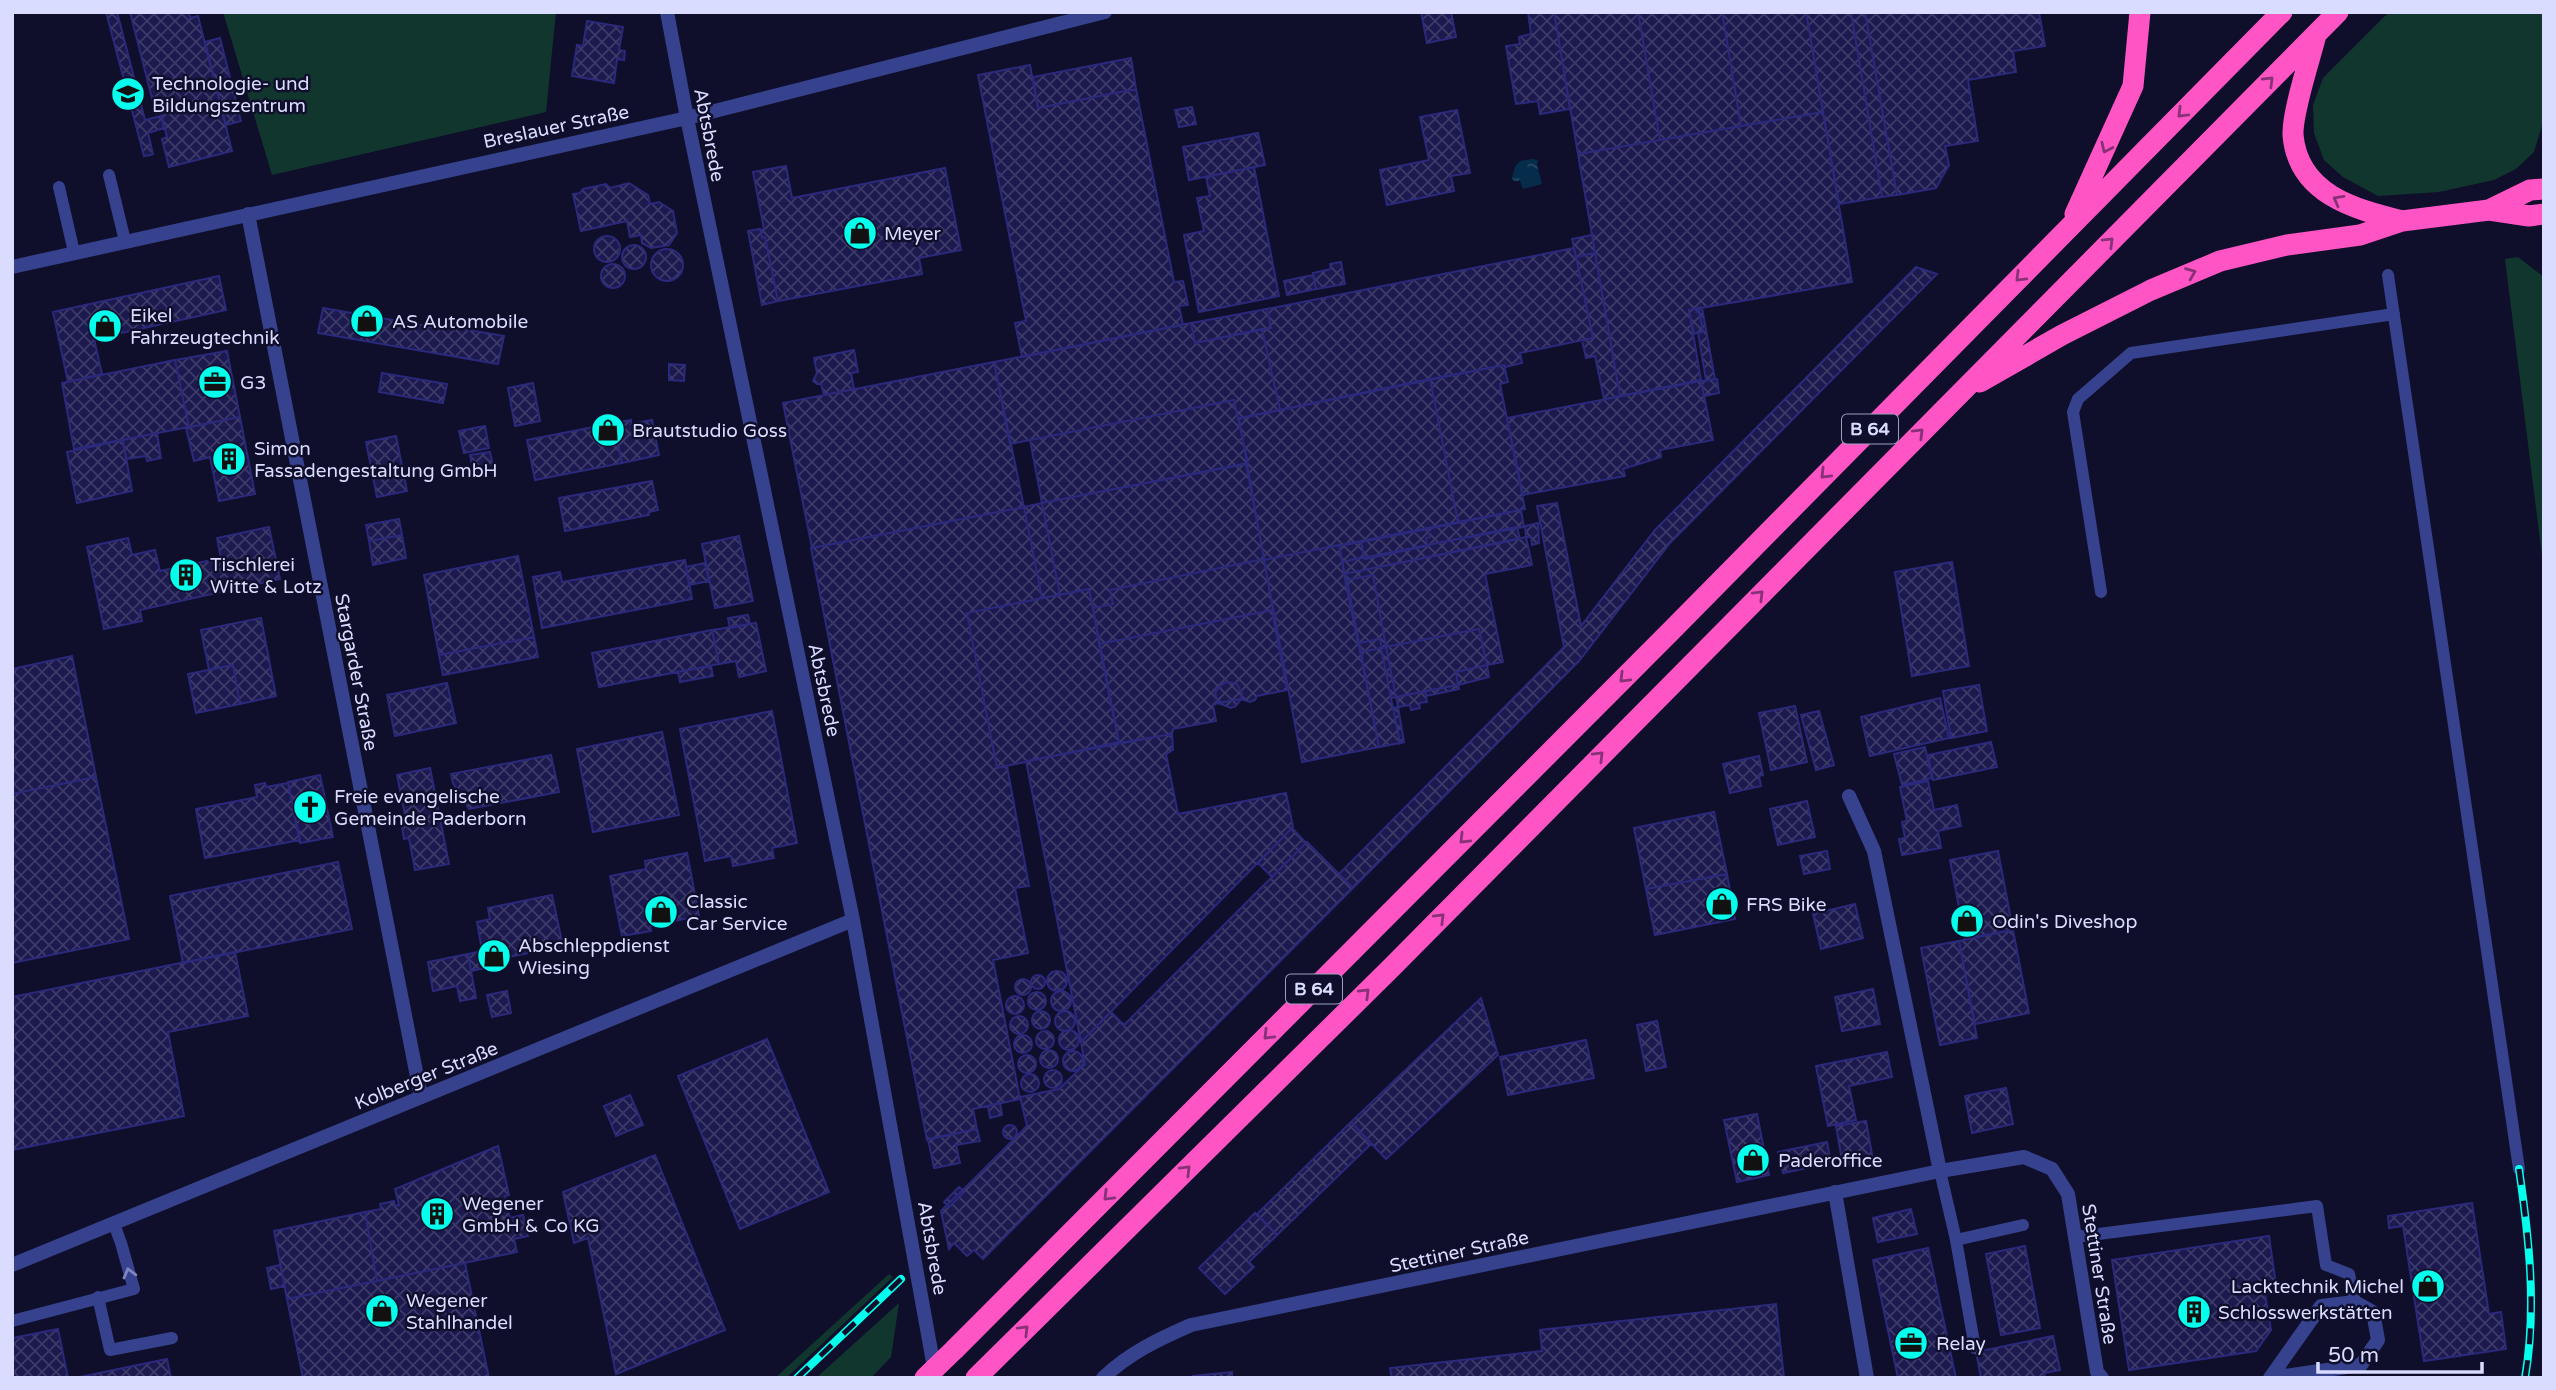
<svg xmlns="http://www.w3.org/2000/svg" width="2556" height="1390" font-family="'Varela Round',sans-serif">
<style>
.green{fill:#11362e}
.water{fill:url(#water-ripples)}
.building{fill:url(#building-cross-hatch);stroke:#2b297b;stroke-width:2}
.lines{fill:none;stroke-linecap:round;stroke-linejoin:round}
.lane{stroke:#36428d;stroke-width:12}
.street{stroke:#36428d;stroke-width:14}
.highway{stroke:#ff54c4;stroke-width:21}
.rail-casing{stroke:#05ffec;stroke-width:8}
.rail{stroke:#0f0f2b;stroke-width:5;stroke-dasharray:16;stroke-linecap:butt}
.highway-bridge{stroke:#ff54c4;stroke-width:21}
.oneway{stroke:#873278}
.oneway2{stroke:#7f87c0}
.labels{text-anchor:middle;stroke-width:5;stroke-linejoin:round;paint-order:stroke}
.shield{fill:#0f0f2b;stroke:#9c9ebf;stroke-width:2}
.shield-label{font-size:18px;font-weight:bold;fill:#d9dbff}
.poi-label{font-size:19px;fill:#d9dbff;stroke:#0f0f2b;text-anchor:start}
.street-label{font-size:19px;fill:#d9dbff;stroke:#0f0f2b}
</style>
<defs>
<pattern id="water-ripples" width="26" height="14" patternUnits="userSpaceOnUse" patternTransform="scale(1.75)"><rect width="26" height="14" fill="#062c4c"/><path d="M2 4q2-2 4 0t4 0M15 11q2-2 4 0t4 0" fill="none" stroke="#2a4a67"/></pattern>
<pattern id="building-cross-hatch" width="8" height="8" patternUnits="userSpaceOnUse" patternTransform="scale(1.75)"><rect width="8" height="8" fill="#1b194d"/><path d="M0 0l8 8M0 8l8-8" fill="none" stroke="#3c3a68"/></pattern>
</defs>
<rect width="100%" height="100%" fill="#0f0f2b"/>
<path class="green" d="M223,12H556L546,112L272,175Z
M2389,12H2544V119L2534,152L2516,169L2494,180L2439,192L2378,196L2343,177L2324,160L2314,133L2313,105L2323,78Z
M2518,257L2544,277V572L2505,259Z
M889,1274L893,1277L786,1378H775Z
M899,1303L891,1357L871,1378H816Z"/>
<path class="water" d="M1533,159L1538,160L1537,165L1542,184L1523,189L1520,181H1514L1512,178L1515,167L1520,161Z"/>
<path class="building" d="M106,12H117L145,120L161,116L164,128L148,133L153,154L150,155L144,156Z
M130,12H189L190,18L198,16L232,151L169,167L162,139L167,137L164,125L161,112L156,114Z
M1421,12H1451L1456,37L1427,43Z
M1528,12H1554L1570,109L1540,114L1538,101L1516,104L1506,46L1520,44L1519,37L1531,34Z
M1554,12H1638L1660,140L1578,154Z
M1638,12H1722L1741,126L1660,140Z
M1722,12H1806L1823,112L1741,126Z
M1806,12H1851L1882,197L1839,204Z
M1851,12H1865L1897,195L1882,197Z
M1865,12H2039L2045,46L2013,51L2016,72L1968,80L1978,141L1945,146L1949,165L1936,188L1897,195Z
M587,21L623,27L619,50L625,51L624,60L617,59L614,83L572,76L577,45L583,46Z
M220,38L241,121L226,125L205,42Z
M1131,58L1136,89L1038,108L1033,77Z
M1030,65L1038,108L1136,89L1174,282L1183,281L1188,305L1179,306L1183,325L1022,357L1015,323L1026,321L978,75Z
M1192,107L1196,124L1179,127L1175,110Z
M1457,110L1470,173L1451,176L1454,191L1387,205L1380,170L1429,160L1420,117Z
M1823,112L1852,282L1689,310L1701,380L1620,396L1578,154Z
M1258,133L1265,165L1189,180L1183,147Z
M786,166L792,198L945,168L961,250L919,258L922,274L778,301L765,237L762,238L761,230L764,229L753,172Z
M1254,167L1279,296L1199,312L1184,235L1204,231L1197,198L1210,196L1206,177Z
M629,183L648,195L650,204L659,202L673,211L677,233L669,245L651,248L642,243L641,235L630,237L627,221L581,231L573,194L580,193L583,189L606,184L610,188Z
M760,229L762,238L765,237L778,301L762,305L748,231Z
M1592,235L1595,253L1576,257L1572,239Z
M594 249a13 13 0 1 1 26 0a13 13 0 1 1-26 0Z
M622 257a12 12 0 1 1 24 0a12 12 0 1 1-24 0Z
M1574,248L1593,338L1520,353L1522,363L1505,367L1504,365L1280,410L1262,329L1271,328L1267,309Z
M651 265a16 16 0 1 1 32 0a16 16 0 1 1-32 0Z
M1595,253L1620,396L1604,399L1595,356L1586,358L1582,340L1593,338L1576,257Z
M1341,262L1345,284L1316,289L1313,273L1331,269L1330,264Z
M601 276a12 12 0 1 1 24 0a12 12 0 1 1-24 0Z
M1916,267L1937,274L1670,543L1579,661L1353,888L1339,874L1564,647L1537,506L1557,503L1581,626L1655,530Z
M1313,275L1316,289L1287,295L1284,281Z
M219,276L226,310L94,339L102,374L68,382L53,312Z
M323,308L439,328L440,325L504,336L498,364L318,333Z
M1699,308H1702L1715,379L1706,380L1698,333L1703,332Z
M1699,308L1697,312H1699L1703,331L1694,334L1689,310Z
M1267,309L1271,328L1195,343L1191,323Z
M1191,323L1195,343L1262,329L1280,410L1238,419L1234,400L1010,444L994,362Z
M854,350L858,372L851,373L854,389L824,395L821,384H817L813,381L817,373L814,358Z
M227,351L240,417L189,427L175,360Z
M175,360L189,427L74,449L62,383Z
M994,362L1024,507L812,548L783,403Z
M669,364L685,365L684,381L669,380Z
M1504,365L1508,382L1500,384L1525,509L1458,522L1430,379Z
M382,373L447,384L443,403L379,392Z
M1430,379L1458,522L1264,560L1239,418Z
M1717,379L1719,393L1704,396L1701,381Z
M1701,381L1713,440L1660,450L1661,457L1623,469L1625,476L1523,495L1507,418Z
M533,383L540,421L515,426L508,388Z
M1234,400L1248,463L1042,503L1030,440Z
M240,417L255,494L219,501L210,457L194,461L186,428Z
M631,420V424L652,420L659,455L622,463L614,423Z
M614,423L622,463L535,480L527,440Z
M485,426L489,448L464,453L459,431Z
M157,433L161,458L147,461L146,456L126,459L123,440Z
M396,436L407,491L377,497L366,442Z
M123,440L132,491L77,503L67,452Z
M490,452L494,470L474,474L470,455Z
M1246,464L1264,559L1110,590L1113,604L1093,608L1089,589L1060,595L1042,503Z
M652,481L658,510L649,512V515L565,531L559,498Z
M1042,503L1060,595L1042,598L1024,507Z
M1024,507L1042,598L967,613L997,768L1007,766L1029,886L1015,888L1028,953L993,960L1020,1099L973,1109L977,1129L927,1140L811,548Z
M1521,510L1524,527L1427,545L1426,538L1430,537L1428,529Z
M399,519L402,535L369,541L366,525Z
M1538,523L1539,543L1532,545L1531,537H1526L1525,526Z
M269,527L280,579L140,610L142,621L104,629L87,547L128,538L132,555L155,550L160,571L221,558L217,538Z
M1517,527L1520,539L1344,574L1342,562Z
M1428,529L1430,537L1426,538L1427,546L1365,559L1361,542Z
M402,535L406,558L373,565L369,541Z
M739,536L753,601L715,608L702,544Z
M1526,537L1532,565L1485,574L1503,662L1487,665L1479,629L1386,647L1373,575L1347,580L1358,643L1344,574Z
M1361,542L1364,557L1342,562L1339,546Z
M1339,545L1379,747L1302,762L1264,560Z
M518,556L534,637L439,655L424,575Z
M1264,559L1273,610L1099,644L1093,608L1113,604L1110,590Z
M685,560L692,599L542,628L533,577L560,572L562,582Z
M1952,562L1969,666L1912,676L1895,572Z
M705,563L709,581L689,585L686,567Z
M1373,575L1386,647L1382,648L1380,639L1359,643L1347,580Z
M1089,589L1119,742L997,768L967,613Z
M1272,610L1287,690L1257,696L1255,700L1250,702L1241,699L1242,694L1237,684L1226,682L1221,684L1215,693L1218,703L1213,705L1216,721L1173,729L1172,734L1119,743L1099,644Z
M748,615L750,624L730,628L728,618Z
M261,618L276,696L240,704L233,665L209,670L201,630Z
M756,623L766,671L739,677L736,661L719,664L712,630Z
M1479,629L1487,665L1456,672L1458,685L1396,697L1386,647Z
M712,630L719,664L599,687L592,653Z
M534,637L538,657L443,675L439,655Z
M1380,639L1382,648L1386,647L1396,697L1391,698L1381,648L1361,652L1359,643Z
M1381,648L1400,743L1379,747L1361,652Z
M72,656L96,777L12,794V669Z
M233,665L240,704L196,713L188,674Z
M1487,665L1489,677L1458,685L1456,672Z
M711,666L713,676L680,682L678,672Z
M1226,682L1237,684L1242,694L1241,699L1218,703L1215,693L1217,688Z
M447,683L456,723L395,736L387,695Z
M1458,685L1459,689L1426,696L1425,691Z
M1979,685L1987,731L1951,738L1943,691Z
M1425,691L1427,702L1419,703L1420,708L1411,710L1410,705L1398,707L1396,697Z
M1940,698L1949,738L1870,756L1861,717Z
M1241,699L1236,706L1231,708L1218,703Z
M1795,706L1807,762L1771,770L1759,713Z
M1398,707L1404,742L1398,744L1400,743L1393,708Z
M772,711L797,843L772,848L774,858L733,866L731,856L705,861L680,729Z
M1819,711L1834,765L1816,770L1801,715Z
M662,732L679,815L593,832L577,749Z
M1172,734L1173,750L1166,754L1178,814L1286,793L1293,827L1081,1042L1026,761Z
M1991,742L1997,767L1933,780L1928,755Z
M1925,747L1932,778L1902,785L1894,754Z
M551,755L559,792L469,809L453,783L451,774Z
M1759,756L1763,775L1759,776L1761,786L1730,793L1723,764Z
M430,768L449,864L415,870L409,838L404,839L401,821L406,820L397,775Z
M320,775L333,837L300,843L288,782Z
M96,777L129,939L12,963V794Z
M1928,781L1934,810L1957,805L1961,826L1938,831L1941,848L1902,855L1899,839L1905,838L1902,822L1907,821L1900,787Z
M265,783L266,787L288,783L300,840L205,858L196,809L257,797L255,785Z
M1807,801L1815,837L1778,845L1770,809Z
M1714,812L1727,874L1646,889L1634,828Z
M1292,828L1306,843L1272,877L1258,863Z
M1307,842L1353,888L983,1259L974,1250L967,1256L954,1243L949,1249L941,1211L947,1205L949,1207L964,1192L963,1190L1027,1126L1020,1097L1059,1089L1085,1064L1081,1042L1111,1012L1124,1025Z
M1827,851L1830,869L1804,874L1800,856Z
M1998,851L2013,930L1965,939L1950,860Z
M687,853L699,916L650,926L651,931L622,936L610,876L646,869L645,861Z
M338,862L352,929L183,963L170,896Z
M1727,874L1735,919L1655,935L1646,889Z
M552,895L563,946L484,962L477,922L490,919L488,908Z
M1855,904L1863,938L1821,949L1813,914Z
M2013,930L2029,1013L1975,1024L1959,941Z
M1959,941L1977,1038L1940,1045L1921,948Z
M482,951L484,962L488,961L490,967L471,971L468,954Z
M235,952L248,1016L168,1032L184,1116L12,1150V997Z
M468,954L476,998L460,1001L457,986L433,991L428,962Z
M1047 981a10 10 0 1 1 20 0a10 10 0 1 1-20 0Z
M1031 982a7 7 0 1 1 14 0a7 7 0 1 1-14 0Z
M1015 987a8 8 0 1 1 16 0a8 8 0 1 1-16 0Z
M1873,989L1880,1024L1842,1031L1835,997Z
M507,991L511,1013L492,1017L487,995Z
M1051 1001a10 10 0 1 1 20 0a10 10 0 1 1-20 0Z
M1028 1001a9 9 0 1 1 18 0a9 9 0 1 1-18 0Z
M1006 1005a9 9 0 1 1 18 0a9 9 0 1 1-18 0Z
M1481,998L1498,1055L1386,1159L1351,1122Z
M1032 1020a9 9 0 1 1 18 0a9 9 0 1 1-18 0Z
M1055 1021a10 10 0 1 1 20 0a10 10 0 1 1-20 0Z
M1010 1025a9 9 0 1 1 18 0a9 9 0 1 1-18 0Z
M1657,1021L1666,1067L1646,1071L1637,1025Z
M1059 1040a10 10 0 1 1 20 0a10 10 0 1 1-20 0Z
M1036 1040a9 9 0 1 1 18 0a9 9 0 1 1-18 0Z
M1014 1044a9 9 0 1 1 18 0a9 9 0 1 1-18 0Z
M767,1039L829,1192L740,1229L678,1076Z
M1586,1040L1594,1078L1508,1095L1500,1057Z
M1040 1059a9 9 0 1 1 18 0a9 9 0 1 1-18 0Z
M1063 1061a10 10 0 1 1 20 0a10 10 0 1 1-20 0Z
M1887,1052L1892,1077L1849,1086L1856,1120L1828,1126L1816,1066Z
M1018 1064a9 9 0 1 1 18 0a9 9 0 1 1-18 0Z
M1044 1079a9 9 0 1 1 18 0a9 9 0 1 1-18 0Z
M1021 1083a9 9 0 1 1 18 0a9 9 0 1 1-18 0Z
M2006,1088L2013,1124L1972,1133L1965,1096Z
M630,1095L643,1125L616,1136L604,1106Z
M1000,1103L1002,1115L990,1118L988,1106Z
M1757,1114L1769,1175L1737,1182L1724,1120Z
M1866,1121L1873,1160L1843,1166L1836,1126Z
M1351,1122L1371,1144L1277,1235L1257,1214Z
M1003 1132a7 7 0 1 1 14 0a7 7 0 1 1-14 0Z
M977,1129L980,1141L956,1145L960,1163L934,1168L928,1139Z
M1827,1142L1831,1163L1783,1173L1778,1152Z
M498,1146L509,1195L505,1196L510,1218L523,1215L528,1236L514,1239L517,1252L377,1281L365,1212L381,1209L380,1204L394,1201L395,1206L399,1205L395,1189Z
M655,1155L725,1330L616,1374L588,1238L574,1243L563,1192Z
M959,1187L963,1190L947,1205L944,1202Z
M2472,1203L2489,1314L2501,1312L2506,1349L2424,1361L2403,1226L2389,1228L2388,1216Z
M1911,1209L1917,1234L1878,1242L1873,1218Z
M365,1212L377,1281L287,1299L274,1231Z
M1255,1213L1277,1235L1249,1262L1254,1267L1225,1294L1199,1268Z
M2269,1236L2277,1292L2265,1294L2271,1330L2256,1351L2129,1370L2112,1260Z
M2025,1246L2040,1328L2001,1335L1986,1254Z
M1928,1248L1956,1378H1898L1873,1260Z
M465,1263L489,1378H303L287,1299Z
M280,1265L285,1286L271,1289L267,1268Z
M1776,1304L1784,1378H1392L1390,1368L1542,1351L1540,1330Z
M58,1329L68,1378H12V1338Z
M2053,1336L2060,1370L2044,1373L2045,1378H1981L1976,1352Z
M167,1359L171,1378H75Z
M1232,1372V1378H1193V1376Z"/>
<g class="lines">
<path class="lane" d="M109,175L125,241
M59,187L74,252
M2388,275L2519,1169
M2101,592L2073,412L2078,399L2131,353L2394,314
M1940,1171L1956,1240L1975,1348
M2075,1237L2317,1206L2326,1265L2349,1274L2355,1302
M1956,1240L2023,1225
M98,1297L110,1350L172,1338
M12,1321L134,1289L121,1243L114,1224"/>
<path class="street" d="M667,12L687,118L853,920L935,1373
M248,214L421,1097
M12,267L687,118L1105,12
M1849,796L1874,851L1940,1171
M1835,1192L1867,1378
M12,1265L853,920
M1103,1378C1129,1353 1159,1339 1191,1325L1940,1171L2024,1157L2052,1169L2068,1194L2097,1372L2102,1378
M2270,1378L2321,1306L2355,1302L2373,1312L2378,1340L2361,1365L2270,1378"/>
<path class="highway" d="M2316,35C2310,59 2292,112 2293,135C2298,194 2354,209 2402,221
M2489,210L2530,190L2544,189
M2075,214L2133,86L2140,12
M1980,382L2062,335L2151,290L2220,261L2287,245L2360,235L2402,221L2489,210L2529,216L2544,214
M955,1349L1672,630L2282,12
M976,1378L1392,967L2338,12"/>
<g class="rail-casing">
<path id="rail" d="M2519,1169C2529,1238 2537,1308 2525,1378
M797,1378L901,1279"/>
</g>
<use href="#rail" class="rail"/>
<path class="highway-bridge" d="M925,1378L955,1349"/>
</g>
<defs><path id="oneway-chevron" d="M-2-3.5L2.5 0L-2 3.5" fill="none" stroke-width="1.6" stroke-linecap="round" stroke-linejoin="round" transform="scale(1.75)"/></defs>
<g class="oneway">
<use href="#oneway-chevron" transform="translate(2269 81) rotate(-45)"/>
<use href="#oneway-chevron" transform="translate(2182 113) rotate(135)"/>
<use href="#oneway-chevron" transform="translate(2106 148) rotate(115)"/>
<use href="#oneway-chevron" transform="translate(2338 200) rotate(-151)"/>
<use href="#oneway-chevron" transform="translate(2109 242) rotate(-45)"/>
<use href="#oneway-chevron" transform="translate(2191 273) rotate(-22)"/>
<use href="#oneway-chevron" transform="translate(2020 277) rotate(135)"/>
<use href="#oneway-chevron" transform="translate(1919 433) rotate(-45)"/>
<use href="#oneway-chevron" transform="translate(1825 474) rotate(135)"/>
<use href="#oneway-chevron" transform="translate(1759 595) rotate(-45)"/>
<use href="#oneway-chevron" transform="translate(1624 678) rotate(135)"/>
<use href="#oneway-chevron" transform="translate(1599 756) rotate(-45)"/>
<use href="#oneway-chevron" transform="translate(1464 839) rotate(135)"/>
<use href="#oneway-chevron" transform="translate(1440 918) rotate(-45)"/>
<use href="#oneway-chevron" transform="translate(1365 993) rotate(-45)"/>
<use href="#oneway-chevron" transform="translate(1268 1035) rotate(135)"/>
<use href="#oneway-chevron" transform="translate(1186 1170) rotate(-45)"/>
<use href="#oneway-chevron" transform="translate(1108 1196) rotate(135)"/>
<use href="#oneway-chevron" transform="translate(1024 1330) rotate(-45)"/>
</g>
<use class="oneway2" href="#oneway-chevron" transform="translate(129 1273) rotate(-105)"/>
<defs>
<g id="school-disc" transform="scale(1.75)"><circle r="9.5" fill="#05ffec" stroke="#0f0f2b"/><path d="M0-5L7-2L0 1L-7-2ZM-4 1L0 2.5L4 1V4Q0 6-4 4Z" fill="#111"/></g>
<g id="shop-disc" transform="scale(1.75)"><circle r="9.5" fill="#05ffec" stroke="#0f0f2b"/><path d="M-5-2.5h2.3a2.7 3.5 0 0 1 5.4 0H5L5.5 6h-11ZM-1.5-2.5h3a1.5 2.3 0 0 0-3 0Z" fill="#111"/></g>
<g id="office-disc" transform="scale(1.75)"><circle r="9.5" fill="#05ffec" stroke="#0f0f2b"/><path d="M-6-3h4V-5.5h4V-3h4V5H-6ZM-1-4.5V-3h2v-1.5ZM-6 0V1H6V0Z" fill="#111"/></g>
<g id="building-disc" transform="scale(1.75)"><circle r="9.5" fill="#05ffec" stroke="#0f0f2b"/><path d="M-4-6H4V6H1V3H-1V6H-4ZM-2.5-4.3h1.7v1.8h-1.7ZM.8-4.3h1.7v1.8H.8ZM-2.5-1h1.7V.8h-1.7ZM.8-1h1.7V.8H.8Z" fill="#111"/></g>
<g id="church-disc" transform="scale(1.75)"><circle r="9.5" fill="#05ffec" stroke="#0f0f2b"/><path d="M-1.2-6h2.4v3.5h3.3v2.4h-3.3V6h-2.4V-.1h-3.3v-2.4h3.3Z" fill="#111"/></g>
</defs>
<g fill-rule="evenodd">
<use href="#school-disc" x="128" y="94"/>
<use href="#shop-disc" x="860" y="233"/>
<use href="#shop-disc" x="367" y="321"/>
<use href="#shop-disc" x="105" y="326"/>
<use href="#office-disc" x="215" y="382"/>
<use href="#shop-disc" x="608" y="430"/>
<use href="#building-disc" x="229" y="459"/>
<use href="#building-disc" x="186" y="575"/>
<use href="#church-disc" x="310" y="807"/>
<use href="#shop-disc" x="1722" y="904"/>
<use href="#shop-disc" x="661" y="912"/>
<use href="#shop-disc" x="1967" y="921"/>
<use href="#shop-disc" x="494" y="956"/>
<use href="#shop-disc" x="1753" y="1160"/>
<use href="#building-disc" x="437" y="1214"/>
<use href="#shop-disc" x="2428" y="1286"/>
<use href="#shop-disc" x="382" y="1311"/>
<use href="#building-disc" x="2194" y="1312"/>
<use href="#office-disc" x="1911" y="1343"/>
</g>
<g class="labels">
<g class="shield">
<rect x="1842" y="414.5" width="56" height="29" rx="5"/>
<rect x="1286" y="974.5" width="56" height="29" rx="5"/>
</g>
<g class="shield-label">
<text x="1870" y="435">B 64</text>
<text x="1314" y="995">B 64</text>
</g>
<g class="poi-label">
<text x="152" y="90">Technologie- und<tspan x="152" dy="22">Bildungszentrum</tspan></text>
<text x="884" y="240">Meyer</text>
<text x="130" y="322">Eikel<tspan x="130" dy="22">Fahrzeugtechnik</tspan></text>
<text x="392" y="328">AS Automobile</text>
<text x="240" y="389">G3</text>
<text x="632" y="437">Brautstudio Goss</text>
<text x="254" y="455">Simon<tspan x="254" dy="22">Fassadengestaltung GmbH</tspan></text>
<text x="210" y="571">Tischlerei<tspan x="210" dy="22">Witte &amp; Lotz</tspan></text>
<text x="334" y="803">Freie evangelische<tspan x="334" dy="22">Gemeinde Paderborn</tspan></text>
<text x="686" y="908">Classic<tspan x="686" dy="22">Car Service</tspan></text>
<text x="1746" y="911">FRS Bike</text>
<text x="1992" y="928">Odin's Diveshop</text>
<text x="518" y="952">Abschleppdienst<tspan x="518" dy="22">Wiesing</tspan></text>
<text x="1778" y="1167">Paderoffice</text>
<text x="462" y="1210">Wegener<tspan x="462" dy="22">GmbH &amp; Co KG</tspan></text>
<text x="2404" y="1293" text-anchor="end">Lacktechnik Michel</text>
<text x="406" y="1307">Wegener<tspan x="406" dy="22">Stahlhandel</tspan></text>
<text x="2218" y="1319">Schlosswerkstätten</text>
<text x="1936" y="1350">Relay</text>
</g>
<g class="street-label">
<text transform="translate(556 126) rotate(-12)" y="7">Breslauer Straße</text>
<text transform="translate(710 135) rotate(79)" y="7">Abtsbrede</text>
<text transform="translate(357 672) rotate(79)" y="7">Stargarder Straße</text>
<text transform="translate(825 690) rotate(78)" y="7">Abtsbrede</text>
<text transform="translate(426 1075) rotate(-22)" y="7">Kolberger Straße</text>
<text transform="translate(933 1248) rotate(80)" y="7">Abtsbrede</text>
<text transform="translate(1459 1251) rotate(-12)" y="7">Stettiner Straße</text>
<text transform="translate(2100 1274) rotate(81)" y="7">Stettiner Straße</text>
</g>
</g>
<rect width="2556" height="1390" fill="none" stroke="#d9dbff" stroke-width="28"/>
<path d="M2318 1362v10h164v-10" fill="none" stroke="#d9dbff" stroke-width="3.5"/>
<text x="2328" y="1362" font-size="21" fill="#d9dbff" stroke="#0f0f2b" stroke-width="5" paint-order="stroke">50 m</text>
</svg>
